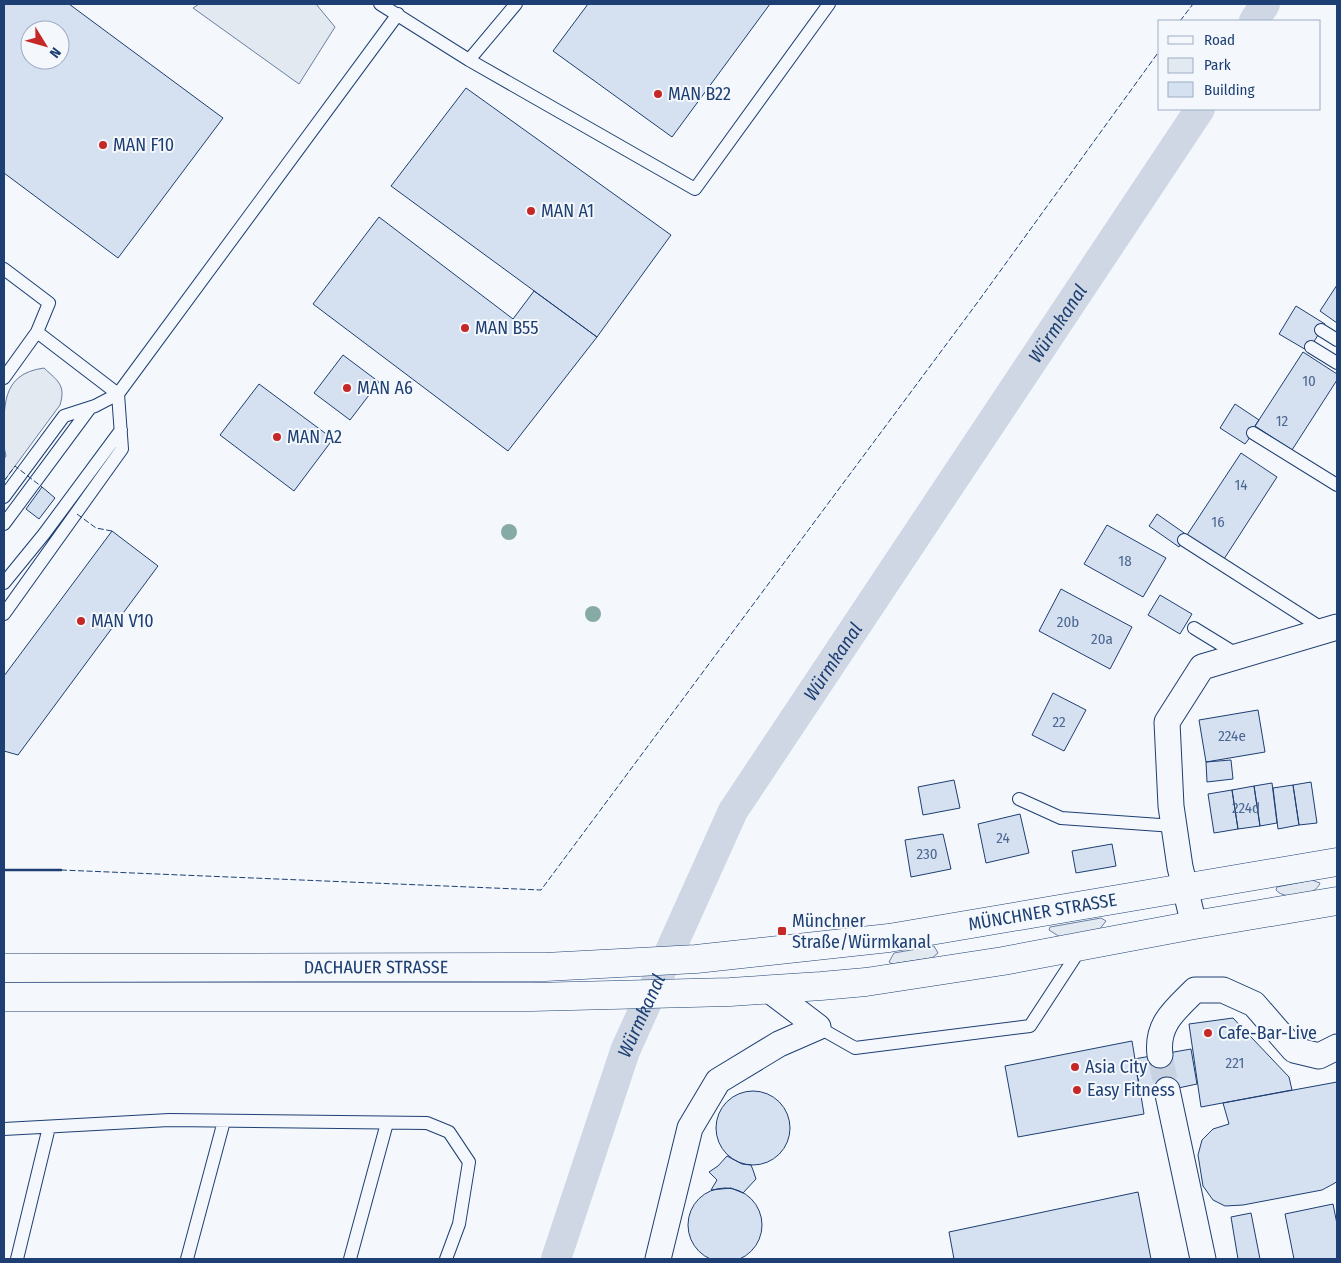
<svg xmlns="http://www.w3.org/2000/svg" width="1341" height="1263" font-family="'Fira Sans Condensed',sans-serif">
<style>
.green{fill:#e3e9f0;stroke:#687fa3}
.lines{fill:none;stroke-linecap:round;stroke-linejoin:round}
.canal{stroke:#cfd7e4;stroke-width:30}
.building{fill:#d5e0f0;stroke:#1d3f73;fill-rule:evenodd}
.minor-tunnel{stroke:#c9d2e0;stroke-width:25;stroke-dasharray:25 12;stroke-linecap:butt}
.service-casing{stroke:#1d3f73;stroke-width:14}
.minor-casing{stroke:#1d3f73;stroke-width:27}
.primary-casing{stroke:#1d3f73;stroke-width:29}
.service{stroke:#f4f7fb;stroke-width:12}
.minor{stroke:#f4f7fb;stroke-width:25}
.primary{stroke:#f4f7fb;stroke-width:28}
.fence{stroke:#1d3f73;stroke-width:1;stroke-dasharray:6 2.5;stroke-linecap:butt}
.wall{stroke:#1d3f73;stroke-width:2.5}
.tree{fill:#86aba6}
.poi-dot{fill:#c62828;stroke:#f4f7fb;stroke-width:2}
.labels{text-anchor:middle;stroke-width:4;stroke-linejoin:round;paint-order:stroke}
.number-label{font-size:15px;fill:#4b6792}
.poi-label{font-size:18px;fill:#1d3f73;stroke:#f4f7fb;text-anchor:start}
.street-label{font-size:18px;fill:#1d3f73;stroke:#f4f7fb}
.water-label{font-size:19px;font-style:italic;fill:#1d3f73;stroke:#f4f7fb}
</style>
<rect width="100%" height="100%" fill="#f4f7fb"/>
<path class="green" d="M199,4H316L335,27L299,84L193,8Z
M44,368C58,381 66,385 60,405L4,481V459L6,456L4,447C4,407 0,374 44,368Z
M1312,880L1320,883C1316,896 1285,901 1276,890L1277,887Z
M1101,918L1106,921L1099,930L1060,937L1049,930L1050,927Z
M934,946L938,953L932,958L892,964L889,962L894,953Z"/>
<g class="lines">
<g class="canal">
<path d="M1254,21L1265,4"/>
<path id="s1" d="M556,1259L625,1051L733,811L1200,109"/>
</g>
</g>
<path class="building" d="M4,4H69L223,118L118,258L4,173ZM30,30H60V60H30Z
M588,4H770L672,137L553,51Z
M466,88L671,235L597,337L391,186Z
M379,217L513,319L534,291L597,337L508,451L313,304Z
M1337,285V323L1320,311Z
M1296,306L1325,324L1308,351L1279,334Z
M1303,352L1337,374V380L1292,450L1255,426Z
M343,355L379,382L350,420L314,393Z
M259,384L333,439L294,491L220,435Z
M1235,404L1259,420L1255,426L1257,428L1245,444L1220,428Z
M1241,453L1277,477L1224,559L1187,535Z
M42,487L55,498L39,519L26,509Z
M1157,514L1187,535L1179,547L1149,526Z
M1107,525L1166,558L1143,597L1084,564Z
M112,531L158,566L18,755L4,751V676Z
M1061,589L1132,627L1110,669L1039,631Z
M1160,595L1192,614L1180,634L1148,615Z
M1053,693L1086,710L1064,751L1032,735Z
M1258,710L1265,752L1206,762L1199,720Z
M1231,760L1233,779L1207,782L1206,762Z
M954,780L960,808L923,815L918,787Z
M1311,782L1317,823L1299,825L1293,785Z
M1272,783L1277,823L1260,826L1254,786Z
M1293,785L1299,825L1278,829L1273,788Z
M1254,786L1260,826L1238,829L1232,790Z
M1232,790L1238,829L1214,833L1208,794Z
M1020,814L1029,853L986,863L978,824Z
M943,834L951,869L911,877L905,840Z
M1112,844L1116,866L1076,873L1072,851Z
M1233,1018L1289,1077L1292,1090L1201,1107L1189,1024Z
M1132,1041L1144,1114L1018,1137L1005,1066Z
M1191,1049L1197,1084L1141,1096L1134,1059Z
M1337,1082V1181L1335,1183L1322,1190L1243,1205L1225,1206L1213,1200L1203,1186L1198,1155L1202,1140L1213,1129L1229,1124L1223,1103Z
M716 1128a37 37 0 1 1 74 0a37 37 0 1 1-74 0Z
M727,1156L742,1164L751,1165L753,1170L756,1179L743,1193L731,1188L711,1190L717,1180L709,1172L718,1166Z
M688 1225a37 37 0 1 1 74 0a37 37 0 1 1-74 0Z
M1138,1192L1151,1259H954L949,1232Z
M1333,1204L1337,1224V1259H1294L1285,1214Z
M1251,1213L1260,1259H1238L1231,1217Z"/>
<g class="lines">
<path class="minor-tunnel" d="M1160,1055L1167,1090"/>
<g class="service-casing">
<path id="service" d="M380,4L469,60L516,4
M469,60L695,189L829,4
M4,269L49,303L37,332L4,378
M1321,330L1337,340
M1311,347L1337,363
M1253,433L1337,485
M4,497L64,416L95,406L118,394L398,14
M4,524L90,408
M1184,540L1323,629
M4,583L44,534L121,430
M4,614L122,449L118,394L37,332
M1194,628L1238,655
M1019,799L1061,818L1174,826
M818,1027L855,1048L1030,1026L1081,948
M4,1129L169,1120L427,1123L449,1132L469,1162L459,1224L446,1259
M17,1259L49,1127
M187,1259L224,1121
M350,1259L387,1123"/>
</g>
<g class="minor-casing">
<path id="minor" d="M1194,925L1180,867L1171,806L1167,722L1202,667L1337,627
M1160,1055C1156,1024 1175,1010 1195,990H1223L1254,1004L1294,1050L1319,1056L1337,1047
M1167,1090L1203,1259
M658,1259L690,1128L718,1081L779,1044L818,1027L768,989"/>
</g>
<g class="primary-casing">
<g id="primary">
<path id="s2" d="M4,968L545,967L696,959L889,938L1337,862"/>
<path d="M4,997H532L730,992L821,986L866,982L1003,961L1194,925L1337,901"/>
</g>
</g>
<use href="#service" class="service"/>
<use href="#minor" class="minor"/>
<use href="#primary" class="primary"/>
<path class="fence" d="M1180,21L1193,4
M4,481L15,466L42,487
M77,514L96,528L112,531
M61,870L541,890L980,299L1160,50"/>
<path class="wall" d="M4,870H61"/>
</g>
<g class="tree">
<circle cx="509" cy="532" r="8"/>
<circle cx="593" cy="614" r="8"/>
</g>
<g class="poi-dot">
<circle cx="658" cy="94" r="5"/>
<circle cx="103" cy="145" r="5"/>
<circle cx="531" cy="211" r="5"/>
<circle cx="465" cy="328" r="5"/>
<circle cx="347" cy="388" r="5"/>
<circle cx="277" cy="437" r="5"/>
<circle cx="81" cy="621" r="5"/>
<rect x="777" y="926" width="10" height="10" rx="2.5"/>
<circle cx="1208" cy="1033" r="5"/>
<circle cx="1075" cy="1067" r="5"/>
<circle cx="1077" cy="1090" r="5"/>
</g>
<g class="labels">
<g class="number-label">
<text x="1309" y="386">10</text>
<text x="1282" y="426">12</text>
<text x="1241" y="490">14</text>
<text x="1218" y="527">16</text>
<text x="1125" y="566">18</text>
<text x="1068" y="627">20b</text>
<text x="1102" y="644">20a</text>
<text x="1059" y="727">22</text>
<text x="1232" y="741">224e</text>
<text x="1246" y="813">224d</text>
<text x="1003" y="843">24</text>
<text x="927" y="859">230</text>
<text x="1235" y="1068">221</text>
</g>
<g class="poi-label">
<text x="668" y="100">MAN B22</text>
<text x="113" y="151">MAN F10</text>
<text x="541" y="217">MAN A1</text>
<text x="475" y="334">MAN B55</text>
<text x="357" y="394">MAN A6</text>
<text x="287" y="443">MAN A2</text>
<text x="91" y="627">MAN V10</text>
<text x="792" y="927">Münchner<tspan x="792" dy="21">Straße/Würmkanal</tspan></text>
<text x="1218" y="1039">Cafe-Bar-Live</text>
<text x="1085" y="1073">Asia City</text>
<text x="1087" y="1096">Easy Fitness</text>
</g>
<g class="street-label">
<text dy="6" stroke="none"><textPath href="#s2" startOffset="1042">MÜNCHNER STRASSE</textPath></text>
<text dy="6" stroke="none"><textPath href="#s2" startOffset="372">DACHAUER STRASSE</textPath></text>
</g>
<g class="water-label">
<text dy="7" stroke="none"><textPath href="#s1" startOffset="1068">Würmkanal</textPath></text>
<text dy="7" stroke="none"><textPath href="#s1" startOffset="662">Würmkanal</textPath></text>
<text dy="7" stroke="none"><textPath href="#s1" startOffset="258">Würmkanal</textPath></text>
</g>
</g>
<rect width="1341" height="1263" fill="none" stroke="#1d3f73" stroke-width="10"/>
<rect x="1158" y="20" width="162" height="90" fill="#f4f7fb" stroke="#9eadc5"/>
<rect x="1168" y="36" width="25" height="8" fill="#f4f7fb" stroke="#9eadc5"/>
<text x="1204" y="45" font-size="15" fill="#1d3f73">Road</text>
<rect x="1168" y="58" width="25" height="15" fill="#e3e9f0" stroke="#9eadc5"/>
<text x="1204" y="70" font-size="15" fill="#1d3f73">Park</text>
<rect x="1168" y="82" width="25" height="15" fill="#d5e0f0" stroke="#9eadc5"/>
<text x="1204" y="95" font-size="15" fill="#1d3f73">Building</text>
<g transform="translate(45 45) rotate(127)"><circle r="24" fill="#f4f7fb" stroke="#9eadc5"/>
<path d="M0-4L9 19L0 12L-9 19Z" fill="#c62828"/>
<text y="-8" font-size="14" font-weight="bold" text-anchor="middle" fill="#1d3f73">N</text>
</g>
</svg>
